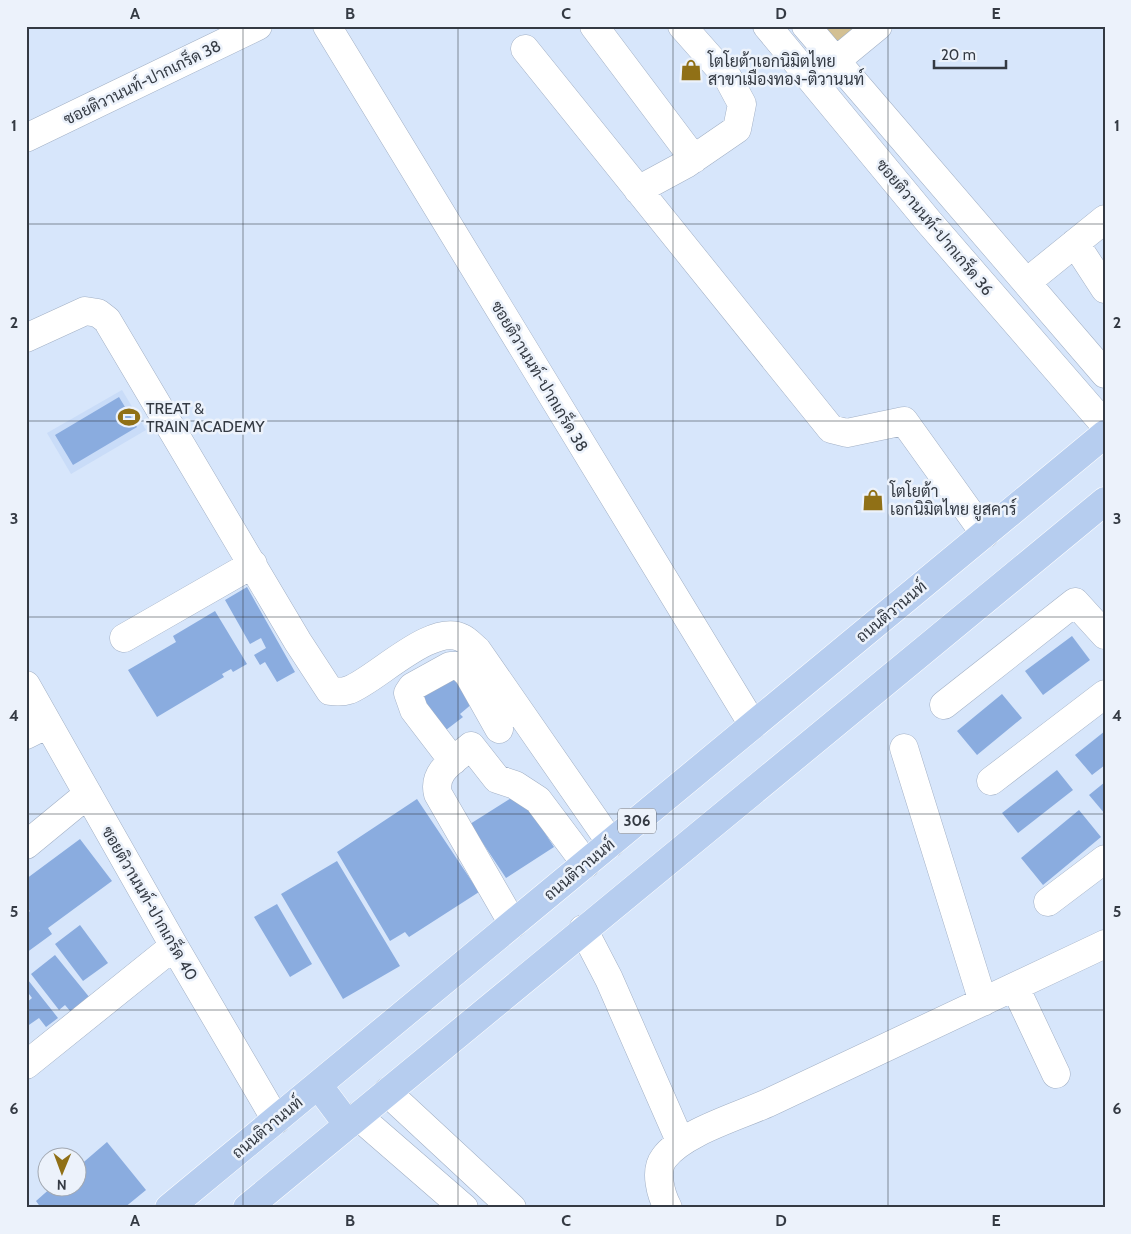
<svg xmlns="http://www.w3.org/2000/svg" width="1131" height="1234" font-family="Cabin,Sarabun,sans-serif">
<style>
.built{fill:#c9dcf8}
.green{fill:#d3c093}
.building{fill:#8aacdf}
.lines{fill:none;stroke-linecap:round;stroke-linejoin:round}
.minor-casing{stroke:#a2b0c5;stroke-width:29}
.major-casing{stroke:#fff;stroke-width:29}
.minor{stroke:#fff;stroke-width:28}
.major{stroke:#b6cdef;stroke-width:28}
.grid{fill:none;stroke:#343a43;stroke-width:1;stroke-opacity:0.55}
.labels{text-anchor:middle;stroke-width:5;stroke-linejoin:round;paint-order:stroke}
.shield{fill:#ecf2fb;stroke:#6b717a;stroke-width:1}
.shield-label{font-size:15px;font-weight:bold;fill:#343a43}
.poi-label{font-size:16px;fill:#343a43;stroke:#ecf2fb;text-anchor:start}
.street-label{font-size:16px;fill:#343a43;stroke:#ecf2fb}
.neatline{fill:none;stroke:#343a43;stroke-width:2}
.grid-label{font-size:16px;text-anchor:middle;font-weight:bold;fill:#343a43}
</style>
<rect width="100%" height="100%" fill="#d7e6fb"/>
<path class="built" d="M122,390L146,430L71,474L47,433Z"/>
<path class="green" d="M824,26H876L844,50Z"/>
<path class="building" d="M119,397L137,427L73,465L55,435Z
M247,587L295,672L277,682L265,662L260,665L254,655L266,648L261,638L250,644L225,600Z
M215,611L247,664L233,672L231,669L222,674L224,677L157,717L128,670L176,642L173,636Z
M1072,636L1090,660L1043,695L1025,671Z
M451,675L473,703L460,714L463,717L446,730L421,698Z
M1002,694L1022,718L977,755L957,731Z
M1105,731V765L1092,775L1075,755Z
M1057,770L1073,790L1018,833L1002,813Z
M1105,782V814L1089,795Z
M519,793L554,847L506,878L470,824Z
M417,799L479,892L409,937L405,932L390,941L337,852Z
M1079,810L1101,837L1043,885L1021,858Z
M80,839L112,881L48,928L52,934L26,953V914L30,911L26,907V879Z
M337,861L400,966L343,999L281,894Z
M277,904L312,964L290,977L254,917Z
M80,925L108,963L83,981L55,944Z
M55,955L90,998L71,1012L65,1005L59,1010L31,974Z
M28,980L58,1018L46,1027L39,1018L26,1027V1003L32,998L26,990Z
M107,1142L146,1190L124,1208H41L36,1201L53,1186H78V1167Z"/>
<g class="lines">
<g class="minor-casing">
<path id="minor" d="M327,26L753,725
M594,26L694,159
M767,26L929,222L1105,425
M806,26L1105,374
M525,49L831,429L847,433L904,421L985,534
M821,73L878,26
M26,138L258,26
M638,190L686,164L737,129L742,104L728,78L682,26
M1075,243L1105,289
M1027,282L1105,219
M26,338L85,311L98,313L107,320L298,642L330,691C337,692 343,692 349,690C376,680 432,622 462,638C467,640 472,646 477,650L611,843
M124,638L253,564
M26,685L174,946L276,1120
M944,705L1075,602L1105,635
M26,735L48,724
M904,748L983,1002
M453,761L414,710L408,693L412,687L450,666H460L468,674L499,729
M991,781L1105,694
M26,845L88,794
M1048,902L1105,859
M513,924L438,794C432,771 455,760 471,746L497,779L515,785L538,800L586,864
M583,929L609,979L680,1141
M1015,987L1056,1074
M26,1065L174,946
M387,1092L512,1208
M358,1116L464,1208
M668,1208C661,1195 654,1171 664,1158C683,1132 740,1116 770,1102C881,1050 993,997 1105,944"/>
</g>
<g class="major-casing">
<path id="major" d="M318,1085L348,1125
M169,1208L1105,434
M247,1208L1105,501"/>
</g>
<use href="#minor" class="minor"/>
<use href="#major" class="major"/>
</g>
<path class="grid" d="M243,26V1208M458,26V1208M673,26V1208M888,26V1208M26,224H1105M26,421H1105M26,617H1105M26,814H1105M26,1010H1105"/>
<defs>
<g id="shop-bare" transform="scale(1.725)"><path d="M-5-2.5h2.3a2.7 3.5 0 0 1 5.4 0H5L5.5 6h-11ZM-1.5-2.5h3a1.5 2.3 0 0 0-3 0Z" fill="#907016" stroke="#ecf2fb" stroke-width="2.5" paint-order="stroke"/></g>
<g id="stadium-bare" transform="scale(1.725)"><path d="M0-5a6.5 5 0 1 0 0 10a6.5 5 0 1 0 0-10ZM-3.5-1.8h7v3.6h-7Z" fill="#907016" stroke="#ecf2fb" stroke-width="2.5" paint-order="stroke"/></g>
</defs>
<g fill-rule="evenodd">
<use href="#shop-bare" x="691" y="70"/>
<use href="#stadium-bare" x="129" y="417"/>
<use href="#shop-bare" x="873" y="500"/>
</g>
<g class="labels">
<rect class="shield" x="618" y="808.5" width="38" height="25" rx="4"/>
<g class="shield-label">
<text x="637" y="826">306</text>
</g>
<g class="poi-label">
<text x="708" y="67">โตโยต้าเอกนิมิตไทย<tspan x="708" dy="18">สาขาเมืองทอง-ติวานนท์</tspan></text>
<text x="146" y="414">TREAT &amp;<tspan x="146" dy="18">TRAIN ACADEMY</tspan></text>
<text x="890" y="497">โตโยต้า<tspan x="890" dy="18">เอกนิมิตไทย ยูสคาร์</tspan></text>
</g>
<g class="street-label">
<text transform="translate(142 82) rotate(-26)" y="6">ซอยติวานนท์-ปากเกร็ด 38</text>
<text transform="translate(935 227) rotate(50)" y="6">ซอยติวานนท์-ปากเกร็ด 36</text>
<text transform="translate(540 376) rotate(59)" y="6">ซอยติวานนท์-ปากเกร็ด 38</text>
<text transform="translate(891 611) rotate(-40)" y="6">ถนนติวานนท์</text>
<text transform="translate(579 869) rotate(-40)" y="6">ถนนติวานนท์</text>
<text transform="translate(150 903) rotate(60)" y="6">ซอยติวานนท์-ปากเกร็ด 40</text>
<text transform="translate(267 1127) rotate(-40)" y="6">ถนนติวานนท์</text>
</g>
</g>
<rect width="1131" height="1234" fill="none" stroke="#ecf2fb" stroke-width="55"/>
<g transform="translate(62 1172) rotate(181)"><circle r="24" fill="#ecf2fb" stroke="#a2a8b1"/>
<path d="M0-4L9 19L0 12L-9 19Z" fill="#907016"/>
<text y="-8" font-size="14" font-weight="bold" text-anchor="middle" fill="#343a43">N</text>
</g>
<path d="M934 60v8h72v-8" fill="none" stroke="#343a43" stroke-width="2.5"/>
<text x="941" y="60" font-size="15" fill="#343a43" stroke="#ecf2fb" stroke-width="4" paint-order="stroke">20 m</text>
<rect x="28" y="28" width="1076" height="1178" class="neatline"/>
<g class="grid-label">
<text x="135" y="19">A</text>
<text x="350" y="19">B</text>
<text x="566" y="19">C</text>
<text x="781" y="19">D</text>
<text x="996" y="19">E</text>
<text x="14" y="131">1</text>
<text x="1117" y="131">1</text>
<text x="14" y="328">2</text>
<text x="1117" y="328">2</text>
<text x="14" y="524">3</text>
<text x="1117" y="524">3</text>
<text x="14" y="721">4</text>
<text x="1117" y="721">4</text>
<text x="14" y="917">5</text>
<text x="1117" y="917">5</text>
<text x="14" y="1114">6</text>
<text x="1117" y="1114">6</text>
<text x="135" y="1226">A</text>
<text x="350" y="1226">B</text>
<text x="566" y="1226">C</text>
<text x="781" y="1226">D</text>
<text x="996" y="1226">E</text>
</g>
</svg>
